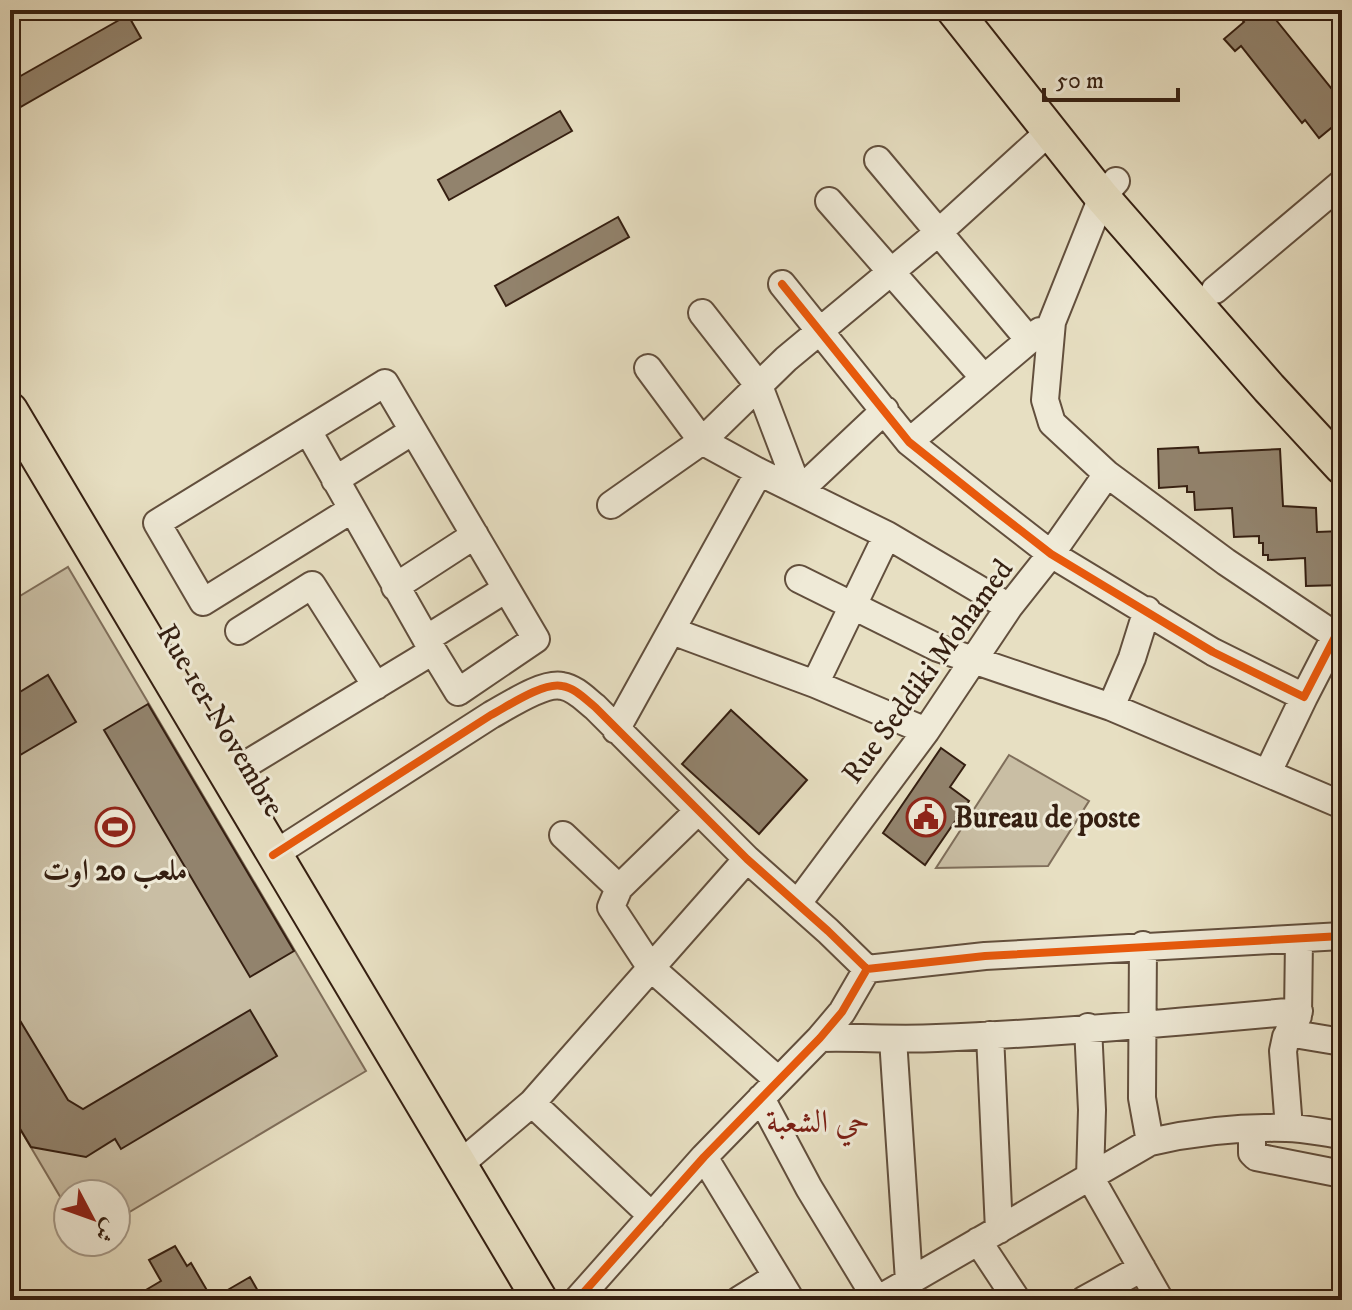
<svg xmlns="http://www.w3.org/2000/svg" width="1352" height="1310" font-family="'IM FELL DW Pica',Amiri,serif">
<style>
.green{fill:#c9bea4;stroke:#7f6e5a;stroke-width:2}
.building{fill:#92836d;stroke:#351f11;stroke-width:2}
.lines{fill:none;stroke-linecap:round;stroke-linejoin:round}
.minor-casing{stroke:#624f3d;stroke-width:30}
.major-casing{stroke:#351f11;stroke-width:38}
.minor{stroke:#efead7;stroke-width:26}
.major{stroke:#e7dfc2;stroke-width:34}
.cycleway-casing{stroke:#efead7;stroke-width:13}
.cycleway{stroke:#e8590c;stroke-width:8}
.labels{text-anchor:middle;stroke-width:6;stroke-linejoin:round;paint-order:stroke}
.street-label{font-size:30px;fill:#351f11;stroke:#efead7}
.poi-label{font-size:30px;font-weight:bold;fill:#351f11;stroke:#efead7;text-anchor:start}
.neighbourhood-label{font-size:32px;fill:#7a1f14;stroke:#efead7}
</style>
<rect width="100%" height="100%" fill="#e7dfc2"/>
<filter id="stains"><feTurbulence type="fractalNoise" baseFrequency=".0025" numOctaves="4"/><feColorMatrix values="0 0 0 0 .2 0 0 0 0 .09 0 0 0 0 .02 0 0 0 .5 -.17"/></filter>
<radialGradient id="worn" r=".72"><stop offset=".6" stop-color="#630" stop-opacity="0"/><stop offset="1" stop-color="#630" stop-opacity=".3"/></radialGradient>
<path class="green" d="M68,567L366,1071L116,1220V1194H68V1210L10,1112V602Z
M1009,755L1089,801L1048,866L936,868Z"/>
<path class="building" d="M1234,10H1268L1335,93L1342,88V119L1319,138L1305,120L1302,123L1241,46L1235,51L1224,39L1244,22Z
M128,15L141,38L10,113V82Z
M560,111L572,131L449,200L438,180Z
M618,217L629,237L506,306L495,286Z
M1198,447L1199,453L1280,449L1283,506L1316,508L1317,532L1342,531V585L1306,586L1305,558L1268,560V555H1263V543H1259V536L1234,537L1232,508L1195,510L1194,492H1187V486L1159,488L1158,449Z
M48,675L76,722L10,761V698Z
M148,704L294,951L250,977L104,730Z
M731,710L807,780L759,834L682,764Z
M941,748L965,765L950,787L969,801L925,865L883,833Z
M10,1004L68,1100L83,1109L250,1010L277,1056L121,1149L115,1139L86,1157L31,1147L10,1112Z
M175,1246L187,1266L191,1263L212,1299L250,1277L263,1300H129L161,1281L149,1260Z"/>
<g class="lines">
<g class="minor-casing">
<path id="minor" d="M878,160L1029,340
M1116,181L1102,197L1052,322L1045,400L1052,423L1107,474L1226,562L1342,640
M829,201L984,378
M782,284L909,442L988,505L1051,554L1213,652L1304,697L1336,635
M1215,290L1342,183
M702,313L759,386L799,491L885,410
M308,431L433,651
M909,442L1040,331
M759,472L702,441L786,359L939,232L1050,131
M335,480L413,431
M611,505L702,441L648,368
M799,579L938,648L1111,707L1342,805
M395,587L475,535
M239,631L312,585L376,686
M672,631L815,684L926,731
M426,639L506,589
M815,684L887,535
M1111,707L1132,658L1147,610
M616,730L759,472L887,535L1009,607
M1268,772L1304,697
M227,776L433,651L458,692L536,639L385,383L157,523L203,602L351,510
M698,811L619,888L611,907L651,968L778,1080
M563,835L619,888
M273,855L491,715C508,706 543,682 562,686C575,688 585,699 595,707L747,859L828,931L867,969
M798,903L926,731L1009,607L1051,554L1107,474
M1143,945L1142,1098L1150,1142
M1088,1027L1092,1110L1090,1177L1160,1300
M1288,1033L1342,1042
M990,1035L999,1230
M820,1038C859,1037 898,1040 937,1038C1058,1033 1178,1022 1299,1011
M893,1039L909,1281
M761,1098L809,1188L877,1300
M532,1103L652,1216
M1289,1128L1283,1051L1286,1037L1298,1016L1299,939
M1252,1129V1153L1256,1157L1342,1174
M704,1157L791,1300
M459,1165L532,1103L747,859
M978,1241L1017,1300
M577,1300L704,1157L820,1038L842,1012L867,969L985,956L1342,936
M739,1300L776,1277
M877,1300L1150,1142C1194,1132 1241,1127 1286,1128C1305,1128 1324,1133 1342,1135
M1084,1300L1142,1268"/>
</g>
<g class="major-casing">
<path id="major" d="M954,10L1102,197L1269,388L1342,467
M10,410L540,1300"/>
</g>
<use href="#minor" class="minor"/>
<use href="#major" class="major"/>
<g class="cycleway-casing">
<path id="cycleway" d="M782,284L909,442L988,505L1051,554L1213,652L1304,697L1336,635
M273,855L491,715C508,706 543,682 562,686C575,688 585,699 595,707L747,859L828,931L867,969
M577,1300L704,1157L820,1038L842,1012L867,969L985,956L1342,936"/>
</g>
<use href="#cycleway" class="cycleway"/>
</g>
<defs>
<g id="civic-ring" transform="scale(2)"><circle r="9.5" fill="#efead7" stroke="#8f2418" stroke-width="1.5"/><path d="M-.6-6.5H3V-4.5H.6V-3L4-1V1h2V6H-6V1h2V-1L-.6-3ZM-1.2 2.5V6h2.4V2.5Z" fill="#8f2418"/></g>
<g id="stadium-ring" transform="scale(2)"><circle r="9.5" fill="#efead7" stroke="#8f2418" stroke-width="1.5"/><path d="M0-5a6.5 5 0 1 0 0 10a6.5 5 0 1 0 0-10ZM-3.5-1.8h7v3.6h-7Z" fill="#8f2418"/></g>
</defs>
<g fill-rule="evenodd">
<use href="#civic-ring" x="926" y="817"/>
<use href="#stadium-ring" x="115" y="827"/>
</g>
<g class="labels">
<g class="street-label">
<text transform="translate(927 671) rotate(-54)" y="10">Rue Seddiki Mohamed</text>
<text transform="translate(221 720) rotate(59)" y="10">Rue 1er Novembre</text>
</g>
<g class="poi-label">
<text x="954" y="827">Bureau de poste</text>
<text x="115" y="880" text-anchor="middle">ملعب 20 اوت</text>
</g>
<g class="neighbourhood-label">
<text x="818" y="1132">حي الشعبة</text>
</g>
</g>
<rect width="1352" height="1310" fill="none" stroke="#e7dfc2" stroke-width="40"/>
<rect x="12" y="12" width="1328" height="1286" fill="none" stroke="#351f11" stroke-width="4"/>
<rect x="20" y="20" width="1312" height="1270" fill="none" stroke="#351f11" stroke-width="2"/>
<g transform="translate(92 1218) rotate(131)"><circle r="38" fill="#efead7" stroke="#a59988" stroke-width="2"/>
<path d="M0-6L14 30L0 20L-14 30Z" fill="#8f2418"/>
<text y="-12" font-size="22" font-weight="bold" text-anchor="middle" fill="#351f11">ش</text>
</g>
<path d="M1044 88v12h134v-12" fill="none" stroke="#351f11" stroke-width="4"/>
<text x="1056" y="88" font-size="24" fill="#351f11" stroke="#efead7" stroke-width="6" paint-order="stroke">50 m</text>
<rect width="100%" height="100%" filter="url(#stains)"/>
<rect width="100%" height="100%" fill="url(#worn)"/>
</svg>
